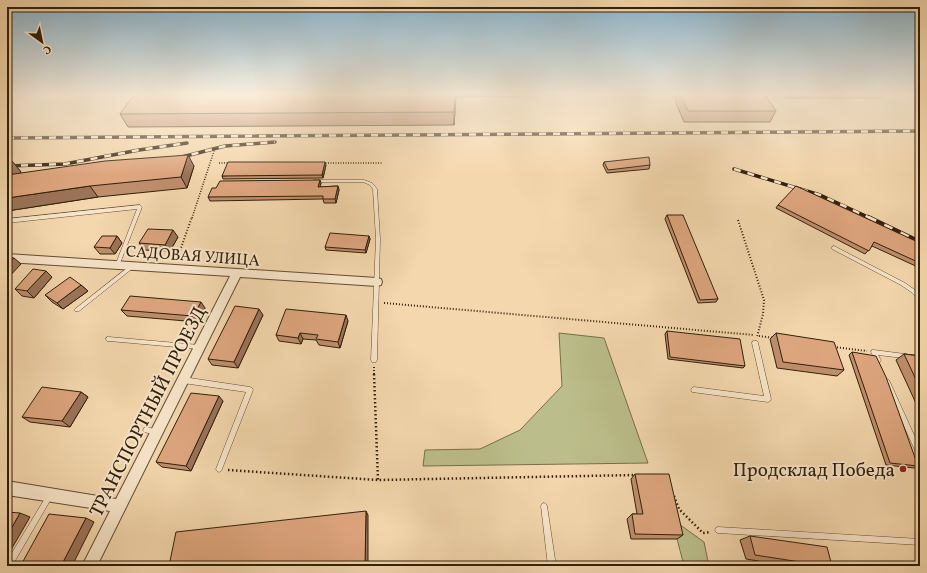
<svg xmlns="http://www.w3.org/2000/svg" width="927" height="573" font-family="Vollkorn,serif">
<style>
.green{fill:#bbbe8a;stroke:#766f4a}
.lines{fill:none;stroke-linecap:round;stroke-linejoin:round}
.lane-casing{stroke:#624e34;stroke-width:1}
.street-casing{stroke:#624e34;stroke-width:2}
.path-far2{stroke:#31200b;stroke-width:1.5;stroke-dasharray:1 1.5;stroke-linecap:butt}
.path-far1{stroke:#31200b;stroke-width:2;stroke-dasharray:1 2;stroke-linecap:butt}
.path{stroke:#31200b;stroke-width:2.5;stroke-dasharray:1.5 2.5;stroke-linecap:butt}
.lane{fill:#f8e5ca;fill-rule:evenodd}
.street{fill:#f8e5ca;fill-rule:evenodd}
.rail-far1-casing{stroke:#31200b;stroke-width:3.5}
.rail-casing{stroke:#31200b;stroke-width:4.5}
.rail-far1{stroke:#f8e5ca;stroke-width:2.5;stroke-dasharray:7;stroke-linecap:butt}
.rail{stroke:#f8e5ca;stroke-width:3;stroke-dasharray:9;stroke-linecap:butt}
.wall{fill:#bf8f6d;stroke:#31200b}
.shaded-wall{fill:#9b7459;stroke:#31200b}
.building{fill:#dea67f;stroke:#31200b}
.poi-dot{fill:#8f2418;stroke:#f8e5ca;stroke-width:1.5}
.labels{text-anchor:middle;stroke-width:4;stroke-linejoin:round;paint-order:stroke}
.street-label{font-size:16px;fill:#31200b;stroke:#f8e5ca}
.near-street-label{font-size:19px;fill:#31200b;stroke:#f8e5ca}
.near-poi-label{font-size:19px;fill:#31200b;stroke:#f8e5ca;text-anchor:end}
</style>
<rect width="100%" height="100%" fill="#f4d7ad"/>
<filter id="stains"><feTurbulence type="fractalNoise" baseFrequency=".005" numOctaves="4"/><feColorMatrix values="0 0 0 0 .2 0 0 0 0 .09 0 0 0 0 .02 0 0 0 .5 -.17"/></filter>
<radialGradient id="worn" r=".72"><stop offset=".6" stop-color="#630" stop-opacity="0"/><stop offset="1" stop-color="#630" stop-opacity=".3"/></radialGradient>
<path class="green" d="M559,333L604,338L648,463L423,466L425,450L480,449L520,430L562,386Z
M672,519L704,542L709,566H684Z"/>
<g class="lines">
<g class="lane-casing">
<path id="lane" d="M190,95H215L213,96L194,97Z
M314,180H364L372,183L377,189L380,239L377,360L376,362H372L371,360L376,239L373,189L370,185L363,182H315L313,181Z
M140,205L142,207L119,266L117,268L115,266L137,209L7,223V219Z
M834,246L905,283L915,290L920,295V300L918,299L911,292L901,285L832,249V247Z
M131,265L133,267V268L79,311H75L74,310L75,309Z
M107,337H109L199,345H201L202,347L201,349H199L109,341H107L106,339Z
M753,341H757L758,343L771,399L770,401L768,402L692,392L691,390L692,388L694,387L764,396L752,343Z
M872,350H874L920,356V360L878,355L881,360L880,362H876L871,352Z
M183,377L250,387L252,388L253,390L222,469L221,471L219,472L217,471L216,469L246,392L183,383L181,382L180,380L181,378Z
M887,379L889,380L920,448V458L918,457L884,382L885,380Z
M146,427L159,430L160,432L159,434L157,435L144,432L143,430L144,428Z
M49,494L51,495L52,497L51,499L12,566H7V561L47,495Z
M544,503L546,504L547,506L556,566H548L541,506L542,504Z
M718,527L920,539V545L718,533L716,532L715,530L716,528Z"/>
</g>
<g class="street-casing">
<path id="street" d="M7,254L377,278L381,279L382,282L381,285L377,286L240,277L97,566H82L110,511L7,495V481L116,499L230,276L7,262Z"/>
</g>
<path class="path-far2" d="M219,163H229
M323,163H382
M192,218L215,148"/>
<path class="path-far1" d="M738,220L764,300L763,314L757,337
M177,259L192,217
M384,303L754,335
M759,336L774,338
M834,347L867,351
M374,367V375"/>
<path class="path" d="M374,374L378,480
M228,470L378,480L635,475
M674,496L679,509L703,533L710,532"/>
<use href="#lane" class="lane"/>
<use href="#street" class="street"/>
<g class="rail-far1-casing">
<path id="rail-far1" d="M7,138L920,131
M178,158L225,146L275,142
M7,166L65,164L139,150L187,143
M734,169L820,195L870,218"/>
</g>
<g class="rail-casing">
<path id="rail" d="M868,217L920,242"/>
</g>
<use href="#rail-far1" class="rail-far1"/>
<use href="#rail" class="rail"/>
</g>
<path class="wall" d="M288,95H578L456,97L454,125L128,127L120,114Z
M677,95H765L776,111L770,122H684L675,101Z
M782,95H884L882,98H785Z
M12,161L21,172L20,174L194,166L187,188L98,197L7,211Z
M604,162L650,165L649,169L607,173L603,165Z
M326,165L323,178L223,179L222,176Z
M321,183L320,187L338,186L339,190L336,203H324L323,199L210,201L208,197Z
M778,205L920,243V268L872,246L865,254L776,208Z
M667,215L718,299L716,302L698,303L665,219Z
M117,236L122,243L115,254H100L94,247Z
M369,236L370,239L366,253L326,250L325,247Z
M178,237L170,251L144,250L139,243Z
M52,277L34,298L22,296L15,289Z
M81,285L88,291L63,309L52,302L45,295Z
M205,308L198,322L127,316L121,310Z
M263,315L238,368L212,365L208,359Z
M348,321L340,348L319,345L316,340L303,339L301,344L279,341L276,335Z
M667,331L745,366L743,368L668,359L665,334Z
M776,333L844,370L837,376L777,368L770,339Z
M852,352L918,466L914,468L886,465L849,355Z
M904,354L920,356V412L896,360Z
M81,392L88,397L70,427L30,422L22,417Z
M223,401L191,471L162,467L156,462Z
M635,474L683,535L677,539H631L627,519L632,514H637L631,479Z
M750,536L832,566H789L746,559L740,540Z"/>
<path class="shaded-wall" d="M455,95H456V97L454,125V112Z
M188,155L194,166L187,188L181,177Z
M12,161L21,172L7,186V165Z
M325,162L326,165L323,178L322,175Z
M320,180L321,183L319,190L318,187Z
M90,186L98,197L7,211V198Z
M338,186L339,190L336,203L335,199Z
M173,230L178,237L170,251L165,245Z
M117,236L122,243L115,254L110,248Z
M369,236L370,239L366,253L365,250Z
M14,258L21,264L7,279V265Z
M46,271L52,277L34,298L27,291Z
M81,285L88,291L63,309L57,303Z
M201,302L205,308L198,322L193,316Z
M259,309L263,315L238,368L234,362Z
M346,315L348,321L340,348L338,342Z
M300,333L303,339L301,344L298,338Z
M81,392L88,397L70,427L62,421Z
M219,396L223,401L191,471L186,466Z
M366,511L368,515V566H365Z
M20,513L30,517L8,555H7V536Z
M86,518L94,522L72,566H61Z"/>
<path class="building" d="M288,95H455L454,112L120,114L133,96Z
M680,95H765L776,111H688Z
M188,155L181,177L90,186L7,198V175L105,161Z
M649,157L650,165L608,170L604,162Z
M7,161H12L7,165Z
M228,162H325L322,175L222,176Z
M320,180L318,187L338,186L335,199H323V196L208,197L212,188H216L220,181Z
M796,186L920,243V263L874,242L869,251L778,205Z
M667,215H683L718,299L700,300Z
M148,229L173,230L165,245L139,243Z
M330,233L369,236L365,250L325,247Z
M102,236H117L110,248L94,247Z
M7,257L14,258L7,265Z
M33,269L46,271L27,291L15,289Z
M70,277L81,285L57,303L45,295Z
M130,296L201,302L193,316L121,310Z
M235,306L259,309L234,362L208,359Z
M286,309L346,315L338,342L316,339L318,335L300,333L298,338L276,335Z
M667,331L740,339L745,366L670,357Z
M776,333L834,342L844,370L783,362Z
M852,352L876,356L886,377L918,466L890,463Z
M904,354L920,356V388Z
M42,387L81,392L62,421L22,417Z
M191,393L219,396L186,466L156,462Z
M635,474H669L683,535L635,534L632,514H643Z
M366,511L365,566H169L176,532Z
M7,512L20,513L7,536Z
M49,514L86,518L61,566H34L21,565Z
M750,536L827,547L832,566H826L755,555Z"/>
<linearGradient id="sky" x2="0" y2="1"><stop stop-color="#89b6d1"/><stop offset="0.54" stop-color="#faedda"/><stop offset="1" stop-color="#faedda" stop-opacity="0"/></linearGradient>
<rect width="927" height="175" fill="url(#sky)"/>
<circle class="poi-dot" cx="903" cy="469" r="4"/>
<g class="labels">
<g class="street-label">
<text transform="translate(193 255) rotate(4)" y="6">САДОВАЯ УЛИЦА</text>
</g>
<g class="near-street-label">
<text transform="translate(147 411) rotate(-63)" y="7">ТРАНСПОРТНЫЙ ПРОЕЗД</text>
</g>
<g class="near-poi-label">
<text x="895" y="476">Продсклад Победа</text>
</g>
</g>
<rect width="927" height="573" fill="none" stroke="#f4d7ad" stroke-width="24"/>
<rect x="8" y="8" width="911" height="557" fill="none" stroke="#31200b" stroke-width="2"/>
<rect x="12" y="12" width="903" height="549" fill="none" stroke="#31200b"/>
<g transform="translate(42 42) rotate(147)" stroke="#f8e5ca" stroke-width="3" paint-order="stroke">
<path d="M0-3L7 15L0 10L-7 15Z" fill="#31200b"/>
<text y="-6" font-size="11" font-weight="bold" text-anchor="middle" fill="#31200b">С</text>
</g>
<rect width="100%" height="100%" filter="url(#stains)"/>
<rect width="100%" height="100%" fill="url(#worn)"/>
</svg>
